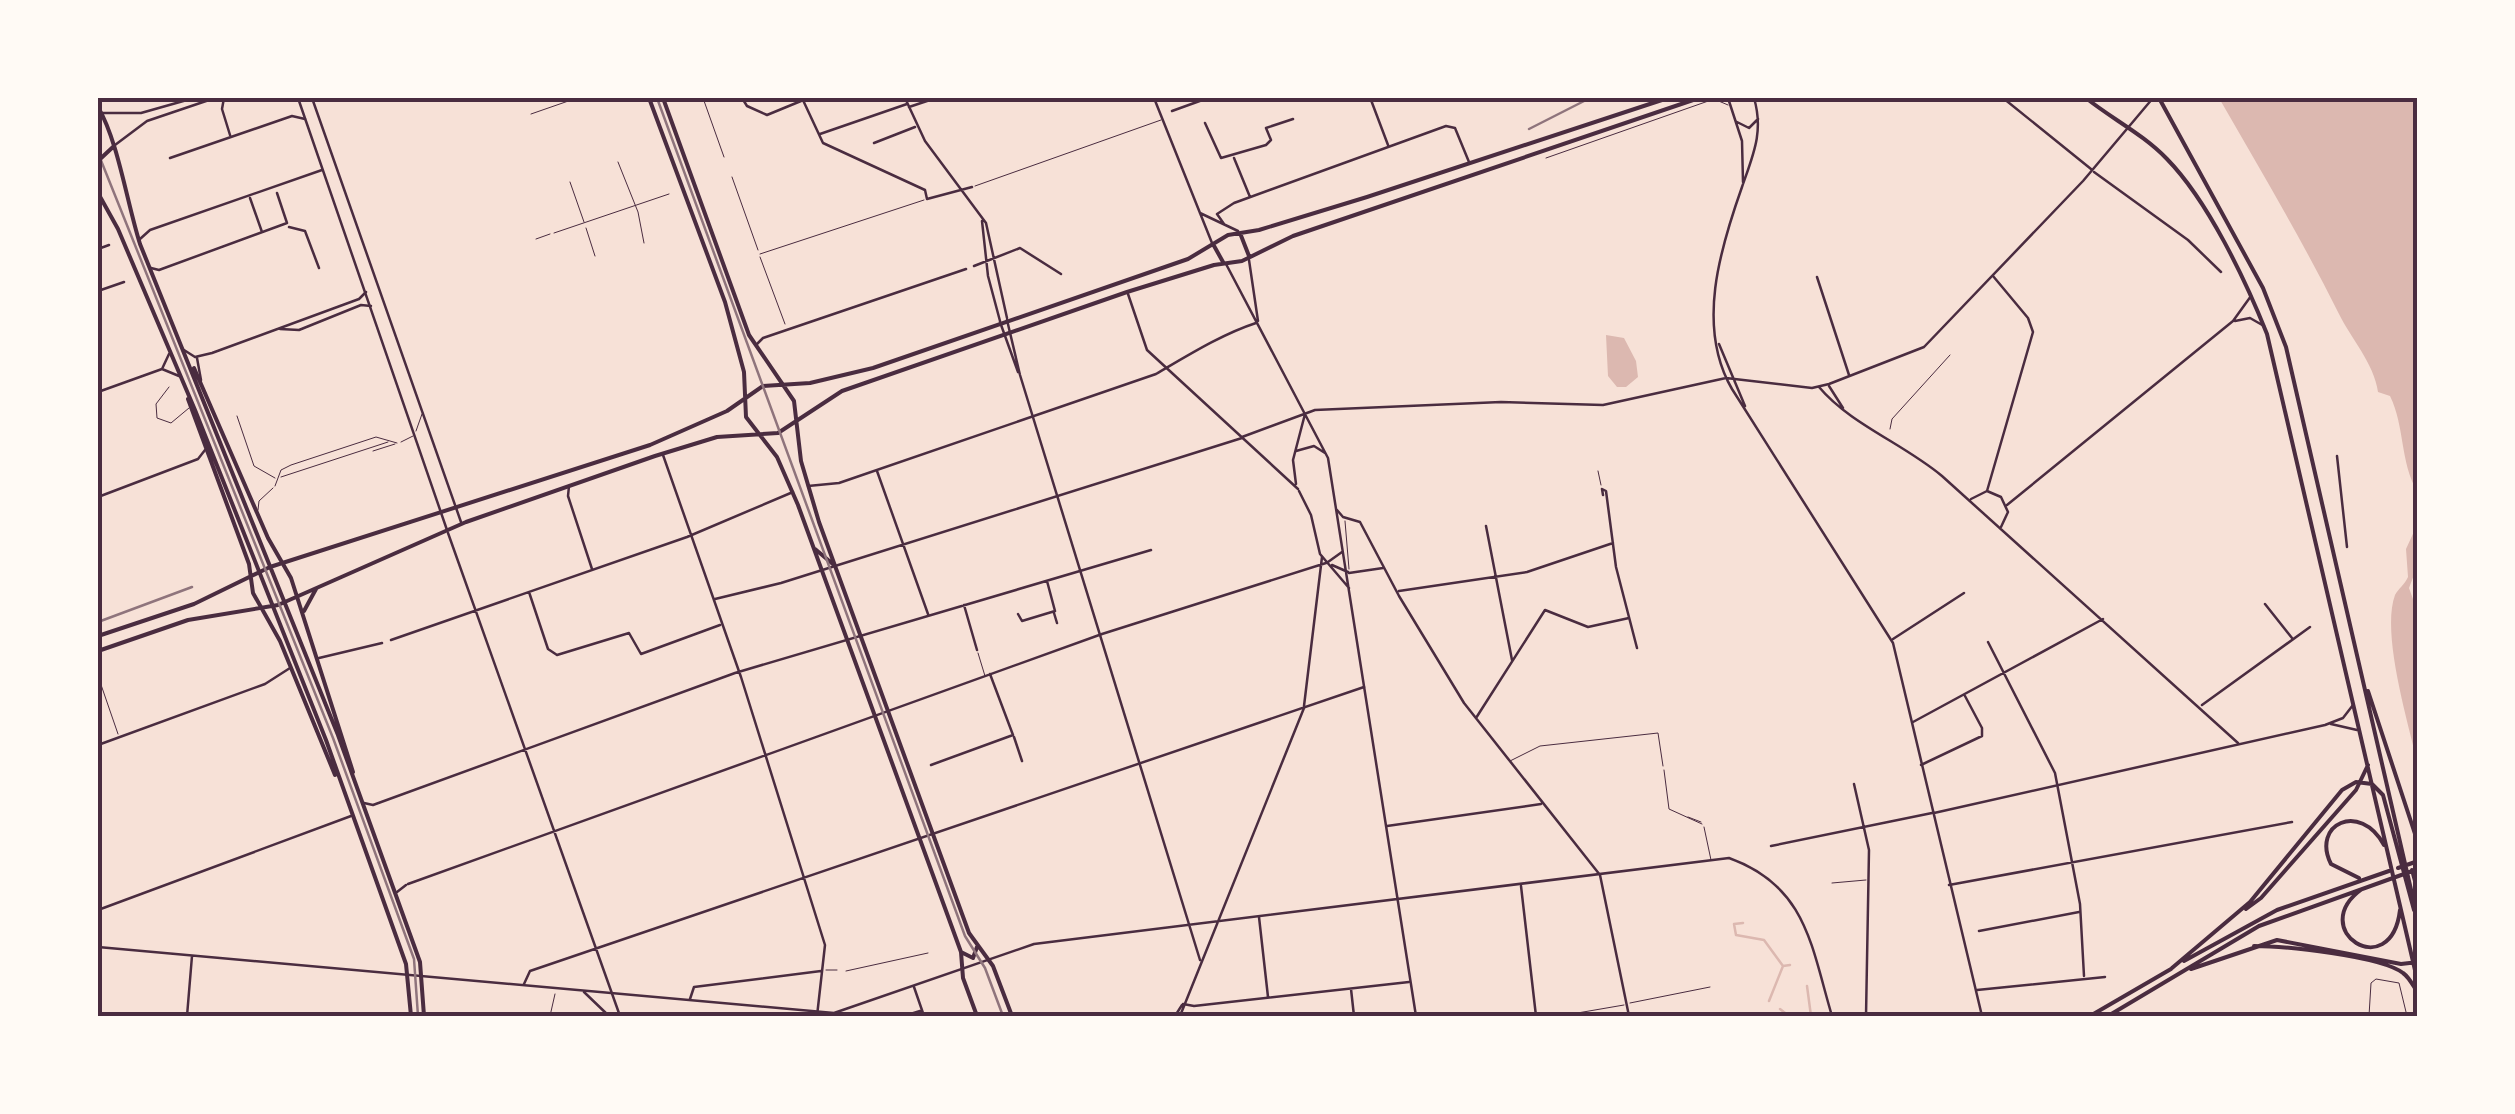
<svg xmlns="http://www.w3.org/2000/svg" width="2515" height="1114" font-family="'PT Sans',sans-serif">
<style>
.water{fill:#dcb8b0}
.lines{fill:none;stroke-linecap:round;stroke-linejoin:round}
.stream{stroke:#dcb8b0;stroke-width:2.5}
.service{stroke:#4a2c40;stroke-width:1}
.pedestrian{stroke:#4a2c40;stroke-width:1}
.minor{stroke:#4a2c40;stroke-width:2.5}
.tertiary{stroke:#4a2c40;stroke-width:2.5}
.secondary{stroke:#4a2c40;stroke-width:4}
.primary{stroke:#4a2c40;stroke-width:4}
.tram{stroke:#8f747c;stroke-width:2.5}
.rail{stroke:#8f747c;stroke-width:2.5}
.neatline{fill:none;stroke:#4a2c40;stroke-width:4}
</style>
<rect width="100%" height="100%" fill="#f7e1d7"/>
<path class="water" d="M2219,98H2417V491C2400,462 2405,427 2390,396L2378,392C2374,363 2350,337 2339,314C2302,240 2260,169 2219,98Z
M1606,335L1624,338L1636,361L1638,377L1626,387H1617L1608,376Z
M2417,525V567L2409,588L2418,613L2417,761C2408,722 2381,633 2395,595C2398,589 2405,584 2408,577L2406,549Z"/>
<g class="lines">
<path class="stream" d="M1743,923L1734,924L1736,935L1764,940L1783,966
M1807,986L1811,1016
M1769,1001L1783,966L1790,965
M1780,1009L1789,1016"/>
<path class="service" d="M1647,99L1648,98
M531,114L577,98
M1546,158L1714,99L1728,105
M169,387L156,404L157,418L171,423L189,408
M237,416L254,466L275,478
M416,431L422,414
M401,442L413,436
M373,451L395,444
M1598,471L1601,485
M281,477L388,442
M275,486L281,470L291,465L376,437L397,443
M258,510L259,501L273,488
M1345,521L1349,569
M978,653L985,676
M1510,761L1540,746L1658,733L1663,766
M1664,770L1669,809L1702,824
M1688,817L1701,822
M1704,827L1711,860
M1832,883L1866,880
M826,970H837
M846,971L928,953
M1630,1003L1710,987
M550,1016L555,994
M2369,1016L2371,983L2376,979L2399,983L2407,1016"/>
<path class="pedestrian" d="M703,98L724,157
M618,162L638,212L644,243
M732,177L758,250
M570,182L584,222
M975,186L1161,120
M586,228L595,256
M554,233L669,194
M536,239L550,234
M760,254L924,200
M760,257L785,324
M1890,429L1892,419L1950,355
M98,676L118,734
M1560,1016L1624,1005"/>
<path class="minor" d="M224,98L222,109L230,135
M742,98L747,106L767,115L801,101
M802,98L823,143L925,190L927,199L972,187
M905,98L925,141L986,223L1007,318
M1154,98L1212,243
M1371,100L1388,145
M909,107L936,98
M1172,111L1208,98
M1205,123L1221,158L1266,145L1271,140L1266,128L1293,119
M820,134L907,104
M874,143L915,127
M170,158L292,116L305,119
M1234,158L1250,197
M2094,172L2188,240L2221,272
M250,198L262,232
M1200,213L1238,231
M982,221L988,276L1000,321
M1224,224L1217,214L1234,203L1446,126L1455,128L1469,162
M289,227L305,231L319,268
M140,239L150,230L322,170
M98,249L109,245
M974,266L1020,248L1061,274
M151,268L159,270L287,223L277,193
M1817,277L1849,375
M98,291L124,282
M2235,321L2250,318L2264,326
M280,329L299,330L361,305L371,306
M756,345L763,338L966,269
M184,350L195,357L212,353L359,299L366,292
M197,358L201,380
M162,369L169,354
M1829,386L1843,408
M1819,387C1850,424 1904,444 1942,476L2238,743
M98,392L162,369L179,376
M663,455L741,677L825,945L817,1016
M2337,456L2347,547
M877,471L928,614
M569,486L568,496L592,569
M808,486L839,483L1156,374C1187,356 1222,334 1256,323
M1987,491L2033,332L2028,318L1993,276
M1603,495L1602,489L1606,491L1616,567L1637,648
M98,497L198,459L205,450
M1971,499L1987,491L2001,497L2008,512L2001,527
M2007,505L2233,321L2251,296
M1337,510L1343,517L1360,522L1399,596L1464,703L1600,875L1629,1016
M1486,526L1512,660
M448,533L620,1016
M1349,573L1383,568
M1399,591L1527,572L1613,543
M529,592L548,649L557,655L629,633L641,654L720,625
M715,599L781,583L1242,438
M2265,604L2292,638
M964,605L977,650
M1054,613L1057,623
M1018,614L1022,621L1055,611L1047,581
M1893,639L1964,593
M391,640L687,537L793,492
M1988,642L2055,773L2080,904L2084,976
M319,658L382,643
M2202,705L2310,627
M1304,706L1322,557
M1476,718L1545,610L1588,627L1629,618
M1913,722L2103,619
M1014,737L1022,761
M98,745L265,684L290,668
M931,765L1013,735L990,674
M1921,765L1982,736V728L1965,696
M1854,784L1869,850L1866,1016
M364,803L373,805L735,673L1151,550
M1387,826L1541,804
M1771,846L1932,813
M408,884L1102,634L1326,563
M1949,885L2292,822
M1521,886L1536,1016
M397,892L406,885
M98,910L351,816
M1259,917L1268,997
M1979,931L2079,912
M524,984L530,971L1364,687
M914,987L924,1016
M1351,989L1354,1016
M1977,990L2105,977
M584,992L609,1016
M690,999L694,987L821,971
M1183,1004L1194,1006L1409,982
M904,1016L920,1011"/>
<path class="tertiary" d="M298,98L447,530
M312,98L461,522
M1728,98L1742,141L1743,182
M1754,98C1764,132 1753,155 1742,187C1720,249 1696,327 1732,389L1893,643L1982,1016
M2003,98L2091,169
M102,113H141L194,98
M1737,122L1749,128L1758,119
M115,145L147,121L215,98
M1249,260L1258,321
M1226,264L1328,458L1416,1016
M1128,294L1147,350L1298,489
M1007,320L1020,375L1200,960
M1000,322L1018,372
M1719,344L1745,406
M1242,437L1315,410L1501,402L1603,405L1726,378L1812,388L1829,384L1924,347L2083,181L2153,98
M1296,451L1314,446L1325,453
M1296,484L1293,460L1305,414
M1299,491L1311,515L1320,554L1349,588
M1328,562L1342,552
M1332,565L1348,572
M2331,724L2357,730
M1934,813L2325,725L2343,718L2353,705
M98,947L834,1013L1034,944L1729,858C1807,886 1811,946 1832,1016
M187,1016L192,956
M1175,1016L1182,1005
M1180,1016L1304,708"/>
<path class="secondary" d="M649,98L725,302L744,372L746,417L777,457L798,505L961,952L963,978L977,1016
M663,98L749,335L794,401L801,461L819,522L969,933L993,966L1012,1016
M98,107C118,141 127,203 140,244L338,735L420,962L424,1016
M98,161L114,146
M98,193L118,229L195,410L326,740L406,964L411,1016
M1240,233L1249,256
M1213,244L1223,262
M194,368L268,538L291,578L353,772
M188,399L249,564L253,593L280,641L335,775
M815,549L834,565
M304,611L316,589
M98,636L194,604L270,567L650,445L727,411L763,386L810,383L873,368L1188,259L1228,235L1259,230L1367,197L1668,98
M98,651L188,620L278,605L466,522L655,456L717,437L778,433L842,391L1127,292L1214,265L1242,261L1293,236L1699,98
M961,952L973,958L977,947"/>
<path class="primary" d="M2086,98C2112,119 2143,134 2167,159C2208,201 2245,279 2267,334L2418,983
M2159,98L2263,288L2286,347L2418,920
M2368,691L2418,843
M2398,868L2418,861
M2412,870L2418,892
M2359,878L2331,864C2311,824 2360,801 2384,845
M2362,889C2305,930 2391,985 2400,910
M2246,909L2261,898L2356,790L2368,765
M2254,946C2284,946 2381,956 2403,973C2410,978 2413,986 2418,993
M2184,961L2277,910L2389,871
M2172,968L2250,902L2342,790L2356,782L2372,784L2383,795L2414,910
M2191,969L2277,940L2401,964L2418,962
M2090,1016L2171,969
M2108,1016L2259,926L2418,869"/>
<path class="tram" d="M657,98L965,936L985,968L1003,1016
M98,153L333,738L414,959L418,1016"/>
<path class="rail" d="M1529,129L1590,98
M98,622L192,587"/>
</g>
<rect width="2515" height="1114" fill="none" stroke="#fffaf5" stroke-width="200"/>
<rect x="100" y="100" width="2315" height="914" class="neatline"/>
</svg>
